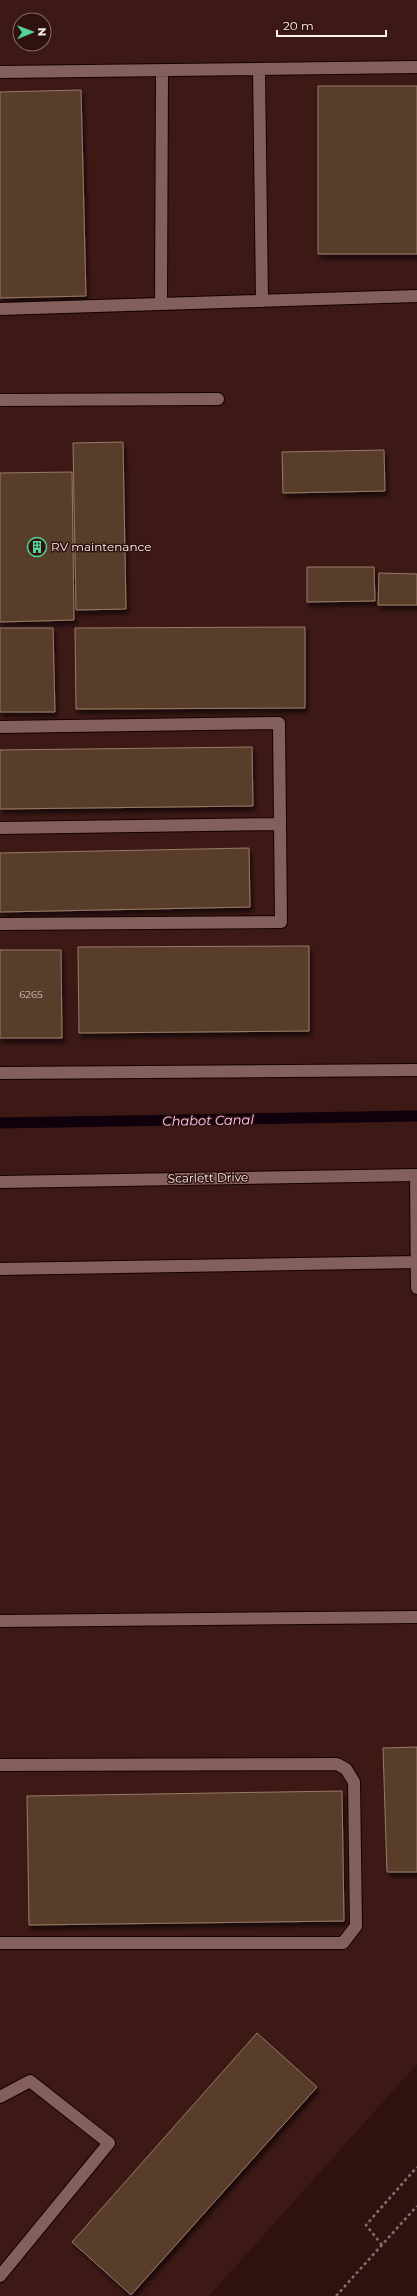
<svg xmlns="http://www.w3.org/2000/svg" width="417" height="2296" font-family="Montserrat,sans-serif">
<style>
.built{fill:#3d1916;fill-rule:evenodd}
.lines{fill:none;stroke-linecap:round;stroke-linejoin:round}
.stream{stroke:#0f000c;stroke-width:11}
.building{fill:#583d2c;stroke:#987966;filter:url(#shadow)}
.service-casing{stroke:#150001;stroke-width:14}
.minor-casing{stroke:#150001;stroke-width:14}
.path{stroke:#86706d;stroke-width:2.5;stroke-dasharray:3 3;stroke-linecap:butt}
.service{stroke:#83605b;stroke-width:12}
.minor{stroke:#83605b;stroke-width:12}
.labels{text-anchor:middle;stroke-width:3;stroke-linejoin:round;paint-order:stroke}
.number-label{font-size:10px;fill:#d4c3be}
.poi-label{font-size:12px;fill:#fdf0ee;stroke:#2f120f;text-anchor:start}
.street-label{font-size:12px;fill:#fdf0ee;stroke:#2f120f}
.water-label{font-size:13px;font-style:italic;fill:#fec5f1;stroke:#2f120f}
</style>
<defs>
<filter id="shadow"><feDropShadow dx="2.5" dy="4.5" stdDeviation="2" flood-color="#0009"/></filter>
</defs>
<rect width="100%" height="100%" fill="#2f120f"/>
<path class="built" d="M0,0H417V2064L209,2296H0ZM20,20H44V44H20Z"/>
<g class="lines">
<path class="stream" d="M0,1123L417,1116"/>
</g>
<path class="building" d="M318,86H417V254H318Z
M81,90L86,296L0,298V92Z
M123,442L126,609L76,610L73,443Z
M384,450L385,491L283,493L282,452Z
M72,472L74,620L0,622V473Z
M307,567H374L375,601L307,602Z
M379,573L417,574V605H378Z
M305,627V708L76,709L75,628Z
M0,628H53L55,712H0Z
M252,747L253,806L0,809V750Z
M249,848L250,907L0,912V853Z
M309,946V1031L79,1033L78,947Z
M0,950H61L62,1038H0Z
M417,1747V1872H387L383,1748Z
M342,1791L344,1921L29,1925L27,1796Z
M257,2033L317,2087L131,2295L72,2242Z"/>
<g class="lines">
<g class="service-casing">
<path id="service" d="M259,70L262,301
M0,72L417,67
M161,304L162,71
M0,309L417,296
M0,400L218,399
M0,727L279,723L281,922L0,924
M0,828L280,824
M416,1175L417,1288
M0,1269L417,1262
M0,1621L417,1617
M0,1765L337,1764L346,1769L354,1782L356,1926L343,1943H0
M0,2097L30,2081L109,2143L0,2276"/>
</g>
<g class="minor-casing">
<path id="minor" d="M0,1073L417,1070
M0,1182L417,1175"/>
</g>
<path class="path" d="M382,2245L366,2225L417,2167
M336,2296L417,2206"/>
<use href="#service" class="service"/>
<use href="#minor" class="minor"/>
</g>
<defs>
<g id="building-ring" transform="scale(1)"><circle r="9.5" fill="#2f120f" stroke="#53d396" stroke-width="1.5"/><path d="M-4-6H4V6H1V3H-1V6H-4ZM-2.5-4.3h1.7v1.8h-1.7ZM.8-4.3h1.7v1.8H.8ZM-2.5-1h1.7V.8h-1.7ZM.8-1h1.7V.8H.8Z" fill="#53d396"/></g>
</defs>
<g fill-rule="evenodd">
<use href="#building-ring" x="37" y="547"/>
</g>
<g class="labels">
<g class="number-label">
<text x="31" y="998">6265</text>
</g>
<g class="poi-label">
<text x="51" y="551">RV maintenance</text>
</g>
<g class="street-label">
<text transform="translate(208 1178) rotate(-1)" y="4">Scarlett Drive</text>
</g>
<g class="water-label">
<text transform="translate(208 1120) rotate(-1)" y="5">Chabot Canal</text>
</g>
</g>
<g transform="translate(32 32) rotate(89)"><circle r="19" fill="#2f120f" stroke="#816b68"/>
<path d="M0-3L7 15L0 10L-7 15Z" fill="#53d396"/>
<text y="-6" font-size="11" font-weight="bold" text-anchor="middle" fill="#fdf0ee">N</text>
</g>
<path d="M277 30v6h109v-6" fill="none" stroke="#fdf0ee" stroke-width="2"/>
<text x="283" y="30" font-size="12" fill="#fdf0ee" stroke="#2f120f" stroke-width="3" paint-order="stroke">20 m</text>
</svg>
